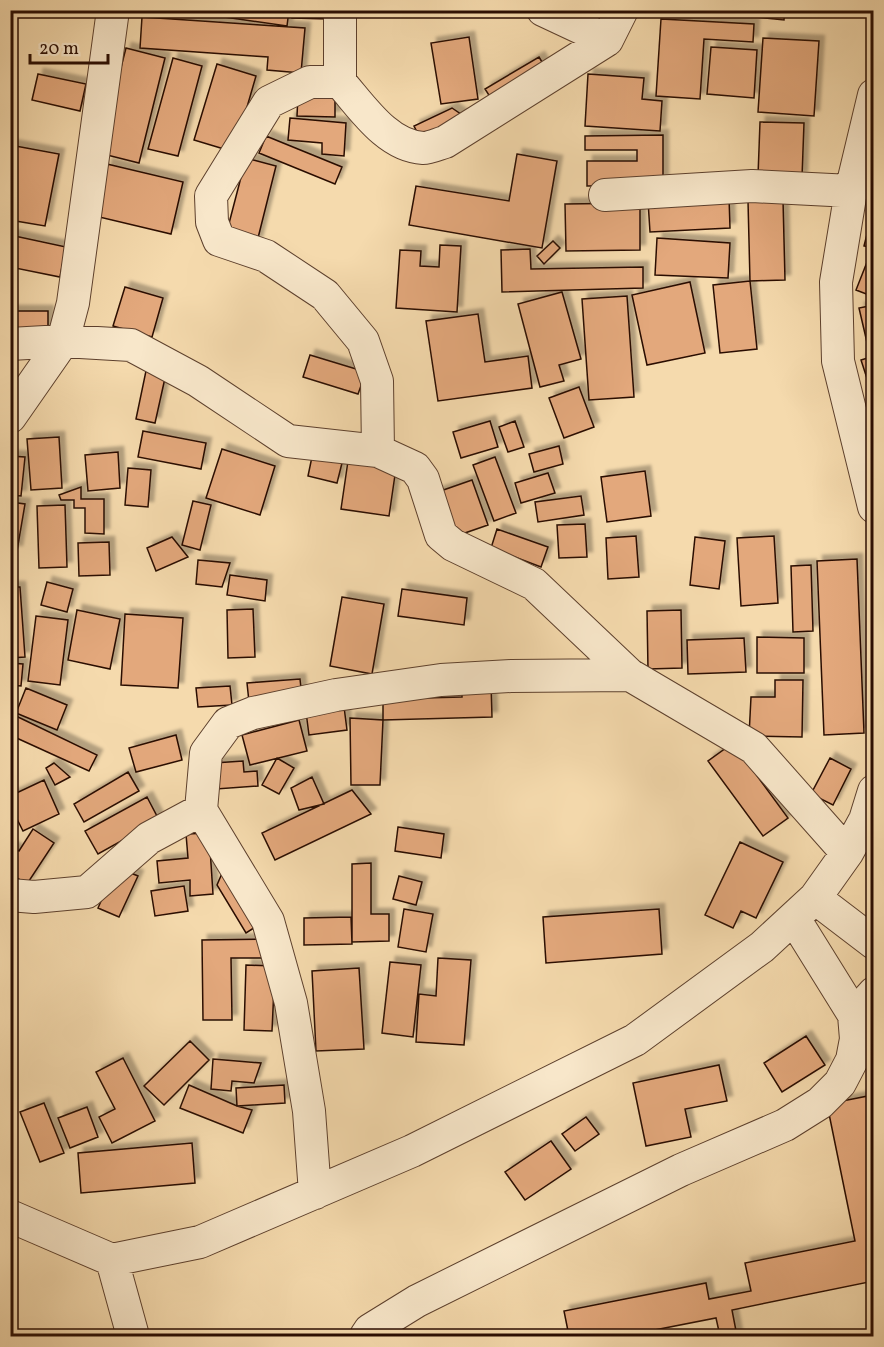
<svg xmlns="http://www.w3.org/2000/svg" width="884" height="1347" font-family="Vollkorn,serif">
<style>
.building{fill:#e3a87c;stroke:#2a0d02;stroke-width:1.5;filter:url(#shadow)}
.lines{fill:none;stroke-linecap:round;stroke-linejoin:round}
.minor-casing{stroke:#5d402d;stroke-width:34}
.minor{stroke:#f8e7ca;stroke-width:32}
</style>
<defs>
<filter id="shadow"><feDropShadow dx="5.5" dy="-5.5" stdDeviation="1.5" flood-color="#0004"/></filter>
</defs>
<rect width="100%" height="100%" fill="#f5daad"/>
<filter id="stains"><feTurbulence type="fractalNoise" baseFrequency=".00333" numOctaves="4"/><feColorMatrix values="0 0 0 0 .2 0 0 0 0 .09 0 0 0 0 .02 0 0 0 .5 -.17"/></filter>
<radialGradient id="worn" r=".72"><stop offset=".6" stop-color="#630" stop-opacity="0"/><stop offset="1" stop-color="#630" stop-opacity=".3"/></radialGradient>
<path class="building" d="M176,10H289L287,26Z
M292,10H328V19L292,18Z
M686,10H785L784,20Z
M142,17L305,28L301,73L267,70L268,57L140,48Z
M661,19L754,24L753,42L704,39L700,99L656,96Z
M469,37L478,99L441,104L431,43Z
M763,38L819,41L814,116L758,112Z
M711,47L757,50L754,98L707,94Z
M126,48L165,58L139,163L99,153Z
M539,57L548,72L494,103L485,89Z
M173,58L202,66L178,156L148,149Z
M217,64L256,76L234,152L194,140Z
M38,74L86,84L80,111L32,100Z
M588,74L644,78L642,99L662,101L660,131L585,126Z
M298,95L335,96V117L297,116Z
M452,108L468,119L422,142L414,126Z
M290,118L346,123L344,156L322,154V143L288,140Z
M760,122L804,123L802,177L758,176Z
M663,135V185L587,186V161H637V150H585V136Z
M266,136L342,167L335,184L259,153Z
M10,145L59,154L45,226L10,220Z
M517,154L557,161L542,248L409,225L416,186L509,201Z
M246,158L276,166L257,242L226,235Z
M107,164L183,182L171,234L95,216Z
M729,197L730,228L650,232L648,201Z
M783,200L785,280L750,281L748,201Z
M640,203V250L566,251L565,204Z
M874,207V248L864,246Z
M10,235L66,247L60,277L10,267Z
M657,238L730,243L728,278L655,275Z
M553,241L560,248L544,264L537,256Z
M440,245L461,246L457,312L396,308L400,250L421,251L420,266L439,267Z
M530,249L531,269L643,267V288L502,292L501,250Z
M871,252L874,253V297L856,290Z
M750,281L757,349L720,353L713,285Z
M690,282L705,353L647,365L632,295Z
M125,287L163,298L152,337L113,326Z
M562,292L581,359L559,365L564,381L540,387L518,304Z
M627,296L634,397L589,400L582,299Z
M874,305V350L869,351L859,308Z
M10,311H48V333H10Z
M478,314L485,362L528,356L532,388L438,401L426,321Z
M310,355L366,372L358,394L303,377Z
M874,356V400L861,360Z
M147,366L167,369L155,423L136,419Z
M579,387L594,427L564,438L549,398Z
M490,421L498,447L461,458L453,432Z
M515,421L524,447L508,452L499,427Z
M143,431L206,443L201,469L138,457Z
M59,437L62,488L31,490L27,439Z
M559,446L563,464L534,472L529,454Z
M222,449L275,466L260,515L206,498Z
M118,452L120,488L88,491L85,455Z
M313,452L343,459L337,483L308,476Z
M10,456L25,457L21,496L10,495Z
M495,457L516,513L494,521L473,465Z
M348,461L396,468L389,516L341,509Z
M128,468L151,470L148,507L125,505Z
M645,471L651,516L607,522L601,477Z
M548,473L555,493L521,503L515,483Z
M472,480L488,525L459,535L432,494Z
M81,487V499H104V534L85,533V508H74V500H61L59,495Z
M581,496L584,515L538,522L535,502Z
M193,501L211,505L200,550L182,545Z
M10,502L25,504L17,551L10,550Z
M65,505L67,567L39,568L37,506Z
M585,524L587,557L559,558L557,525Z
M497,529L548,547L541,567L491,548Z
M636,536L639,577L608,579L606,538Z
M774,536L778,603L741,606L737,538Z
M172,537L188,557L156,571L147,548Z
M695,537L725,541L719,589L690,585Z
M109,542L110,575L79,576L78,543Z
M857,559L864,733L824,735L817,561Z
M198,560L230,563L222,587L196,584Z
M811,565L813,631L793,632L791,566Z
M230,575L267,580L265,601L227,595Z
M47,582L73,589L67,612L41,605Z
M10,587H20L25,657L10,658Z
M402,589L467,598L464,625L398,616Z
M342,597L384,604L372,674L330,666Z
M253,609L255,657L228,658L227,610Z
M77,610L120,619L110,669L68,660Z
M681,610L682,668L648,669L647,611Z
M125,614L183,618L178,688L121,685Z
M36,616L68,620L60,685L28,681Z
M757,637L804,638V673H757Z
M744,638L746,672L688,674L687,640Z
M10,663L23,664L21,686L10,685Z
M300,679L302,698L249,702L247,683Z
M775,680H803L802,737L749,736L751,697H775Z
M491,684L492,717L383,720V699L462,697V685Z
M230,686L232,705L198,707L196,688Z
M26,688L67,705L57,730L16,713Z
M344,707L347,730L309,735L306,712Z
M16,716L97,755L89,771L10,735Z
M350,718L383,720L380,785H351Z
M299,720L307,751L250,765L242,735Z
M176,735L182,760L136,772L129,748Z
M733,743L788,818L763,836L708,761Z
M277,758L294,768L279,794L262,785Z
M830,758L851,769L833,805L811,794Z
M243,761L244,772L257,771L258,786L216,789L214,763Z
M54,763L70,777L55,785L46,768Z
M128,772L139,791L84,822L74,804Z
M312,777L324,804L299,810L291,788Z
M44,780L59,814L23,831L10,805V796Z
M352,790L371,814L275,860L262,833Z
M147,797L159,820L98,854L85,831Z
M398,827L444,834L441,858L395,851Z
M33,829L54,843L27,884L10,874V846L19,851Z
M209,833L213,894L190,896V880L159,883L157,861L188,858L186,834Z
M740,842L783,862L756,918L741,911L733,928L705,915Z
M371,863V914H389V941L352,942V864Z
M116,867L138,876L119,917L98,908Z
M223,871L257,926L246,933L217,885Z
M399,876L422,882L416,905L393,899Z
M184,886L188,911L155,916L151,891Z
M404,909L433,914L426,952L398,947Z
M659,909L662,954L546,963L543,917Z
M351,917L352,944L304,945V918Z
M268,939V958H231L232,1020H203L202,940Z
M438,958L471,960L464,1045L416,1042L419,994L436,996Z
M390,962L421,965L413,1037L382,1033Z
M246,965L275,966L272,1031L244,1030Z
M359,968L364,1049L316,1051L312,971Z
M806,1036L825,1065L782,1092L764,1063Z
M190,1041L209,1060L164,1105L144,1086Z
M123,1058L155,1121L112,1143L99,1117L115,1109L96,1072Z
M213,1059L261,1063L254,1083L232,1081L231,1091L211,1089Z
M719,1065L727,1101L685,1109L691,1137L646,1146L633,1083Z
M189,1085L237,1106L252,1110L243,1133L180,1108Z
M284,1085L285,1103L237,1106L236,1088Z
M873,1095L874,1281L732,1310L737,1336H720L716,1318L624,1336H569L564,1311L706,1283L709,1299L751,1291L745,1263L855,1241L827,1104Z
M44,1103L64,1153L40,1162L20,1112Z
M87,1107L98,1137L70,1148L58,1118Z
M586,1117L599,1134L575,1151L562,1134Z
M551,1141L571,1169L525,1200L505,1172Z
M192,1143L195,1183L81,1193L78,1153Z"/>
<g class="lines">
<g class="minor-casing">
<path id="minor" d="M340,10V82C362,107 387,146 423,148C430,148 438,144 445,142L607,40L622,10
M543,10L607,40
M340,82H310L269,102L211,196L212,222L219,240L266,256L325,295L363,341L377,381L378,451
M874,95L851,191L836,282L838,361L874,507
M605,195L752,186L851,191
M10,344L63,341L131,345L198,381L288,441L378,451L415,468L423,479L441,535L453,545L534,584L630,675
M10,417L63,341L73,303L113,10
M201,810L268,921L291,1003L309,1111L315,1193
M10,895L34,897L87,892L149,838L201,810L206,753L228,723L253,713L336,695L441,680L511,676L630,675L754,748L847,853
M815,898L874,943
M854,1015L874,993
M10,1216L112,1260L200,1242L412,1151L635,1040L762,947L815,898L847,853L865,820L874,791
M112,1260L133,1336
M366,1336L370,1330L417,1301L681,1170L785,1125L820,1103L840,1083L852,1060L856,1039L854,1015L795,920"/>
</g>
<use href="#minor" class="minor"/>
</g>
<rect width="884" height="1347" fill="none" stroke="#f5daad" stroke-width="36"/>
<rect x="12" y="12" width="860" height="1323" fill="none" stroke="#2a0d02" stroke-width="3"/>
<rect x="18" y="18" width="848" height="1311" fill="none" stroke="#2a0d02" stroke-width="1.5"/>
<path d="M30 54v9h78v-9" fill="none" stroke="#2a0d02" stroke-width="3"/>
<text x="39" y="54" font-size="18" fill="#2a0d02" stroke="#f8e7ca" stroke-width="4.5" paint-order="stroke">20 m</text>
<rect width="100%" height="100%" filter="url(#stains)"/>
<rect width="100%" height="100%" fill="url(#worn)"/>
</svg>
